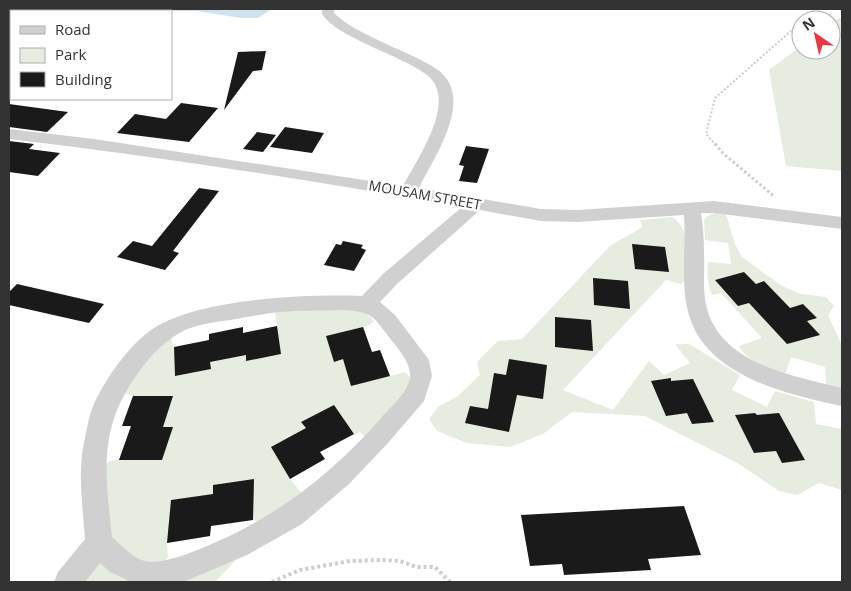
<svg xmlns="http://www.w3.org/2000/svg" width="851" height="591" font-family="'Open Sans',sans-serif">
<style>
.green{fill:#e6ecdf}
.water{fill:#cfe2ee}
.building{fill:#1a1a1a}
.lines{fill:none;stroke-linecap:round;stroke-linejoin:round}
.path-far2{stroke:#cdcdcd;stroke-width:2;stroke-dasharray:2 2;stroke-linecap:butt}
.path-far1{stroke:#cdcdcd;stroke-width:3;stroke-dasharray:2.5 2.5;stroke-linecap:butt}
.path{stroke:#cdcdcd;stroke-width:4;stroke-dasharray:3 3;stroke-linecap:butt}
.street{fill:#d0d0d0;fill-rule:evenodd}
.labels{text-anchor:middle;stroke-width:5;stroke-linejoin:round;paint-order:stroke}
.street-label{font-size:14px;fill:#333;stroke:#fff}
</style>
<rect width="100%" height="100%" fill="#fff"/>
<path class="green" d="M839,18L842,19V171L786,166L769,70L801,46V50H831V24Z
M715,213L726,214L735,244L742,257L782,286L801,294L826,297L834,306L828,315L842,346V390L826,385L825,367L791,357L786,372L783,374C768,368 747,362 739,346L762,338L721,293L712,295C707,284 707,273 708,262L731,264L728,243L705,240L704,221L706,217Z
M672,217C692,228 685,261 685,281L681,284L666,280L563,390L613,410L649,361L664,375L690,363L675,344H689L740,375L732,390L767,407L775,391L814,402L816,424L842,429V490L819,483L797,495L779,491L739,464L645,416L572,412L543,434L510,447L467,443L437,431L429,419L438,407L458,396L480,375L477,362L498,341L522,339L609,247C619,239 631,235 642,227L641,220Z
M346,308C358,310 367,311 374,322L363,328L372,352L380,350L390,376L405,372L409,376L411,384L368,440L360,432L320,452L325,459L290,479L303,495L260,522L253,520L211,526L210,536L167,543L168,557L162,565H148L133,558L114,542L108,527L104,465L110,461L119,459L131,427L122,426L133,396L120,392L127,381L170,336L174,347L209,340V334L243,327V333L277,326L275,312L292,309Z
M237,559L215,582H169Z
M97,563H103L132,578L126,582H79Z"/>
<path class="water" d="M9,9H272L258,18H241L196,11H11V30H9Z"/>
<path class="building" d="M266,51L262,70L253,71L224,110L238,52Z
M181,103L218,108L189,142L117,133L135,114L166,119Z
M9,104L68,112L47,132L9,127Z
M285,127L324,133L312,153L270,147Z
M257,132L276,135L263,152L243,149Z
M9,141L34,144L29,149L60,153L38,176L9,172Z
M466,146L489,149L477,183L459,181L464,166L459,165Z
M199,188L219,191L173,251L179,253L165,270L117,257L133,241L152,246Z
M343,241L363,245L361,248L366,250L354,271L324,265L336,244L341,245Z
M632,244L665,247L669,272L635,269Z
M744,272L756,284L764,281L790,308L803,304L817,318L807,321L820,335L787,344L749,303L738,306L715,280Z
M593,278L628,281L630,309L594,305Z
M17,284L104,304L89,323L9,305V292Z
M555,317L591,320L593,351L555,347Z
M277,326L281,354L246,361V355L210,362L211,369L175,376L174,347L209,340V334L243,327V333Z
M363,327L372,352L380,350L390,376L351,386L343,359L334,362L326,336Z
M509,359L547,365L543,399L517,395L509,432L465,423L470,406L488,409L494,373L506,375Z
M671,378V381L693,379L714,422L692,424L687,413L666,416L651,381Z
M133,396H173L163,427H173L162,460H119L131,426H122Z
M334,405L354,434L320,452L325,459L290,479L271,447L306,428L301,422Z
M755,413L757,415L779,413L805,460L782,463L776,451L754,453L735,415Z
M254,479L253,520L211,526L210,536L167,543L171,500L213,494V485Z
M684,506L701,555L648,559L651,570L564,575L562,564L530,566L521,515Z"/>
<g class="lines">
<path class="path-far2" d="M803,20L816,9
M716,145L706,134L715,98L801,22"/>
<path class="path-far1" d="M715,144L725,155L775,197"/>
<path class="path" d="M272,582L300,570L350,561L382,560L400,561L416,567H435L450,582"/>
<path class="street" d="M322,9H334V13C347,26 364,33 380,41C398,50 418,57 435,68C478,95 434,157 419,188L541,209L577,210L714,201L842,217V229L714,213H701C703,226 704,239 704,252C705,270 702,291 707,309C723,365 794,376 842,388V406C785,394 700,375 687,307C681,280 686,243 684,215L577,222L541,221L480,210L397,284L380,302L395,315L429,360L432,376L424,401L388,443L349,484L302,524L247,555L188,580L181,582H126L127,580L110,572L100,563L85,582H54L58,572L85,539C83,509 78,478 83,448C85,438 87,426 90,415C99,386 129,344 154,328C201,298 307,294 362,296L383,274L462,207C312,180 161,157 9,139V129L94,139L403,186C417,159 459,100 427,75C413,64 380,51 362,42C348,35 331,27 322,14ZM344,310C372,312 373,316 389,337C398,349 411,362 410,377C408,393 392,405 382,417C333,473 277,517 207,546C190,553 171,561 153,562C137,563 122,546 112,537C105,473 98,428 138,373C151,355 165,340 185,330C199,324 216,322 230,320C246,317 263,314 279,312C301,310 322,311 344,310Z"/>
</g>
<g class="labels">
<g class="street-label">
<text transform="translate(425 195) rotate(10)" y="5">MOUSAM STREET</text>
</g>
</g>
<rect width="851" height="591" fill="none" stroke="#333333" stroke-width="20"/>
<rect x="10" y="10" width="162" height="90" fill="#ffffff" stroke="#adadad"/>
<rect x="20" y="26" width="25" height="8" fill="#d0d0d0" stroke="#adadad"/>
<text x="55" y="35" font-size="15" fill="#333333">Road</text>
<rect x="20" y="48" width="25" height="15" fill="#e6ecdf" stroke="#adadad"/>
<text x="55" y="60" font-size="15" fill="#333333">Park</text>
<rect x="20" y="72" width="25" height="15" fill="#1a1a1a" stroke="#adadad"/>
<text x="55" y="85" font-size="15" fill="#333333">Building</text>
<g transform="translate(816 35) rotate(326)"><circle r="24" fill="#ffffff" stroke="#adadad"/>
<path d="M0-4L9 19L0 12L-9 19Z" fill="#e63946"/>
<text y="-8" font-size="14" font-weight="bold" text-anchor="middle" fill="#333333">N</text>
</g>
</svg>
